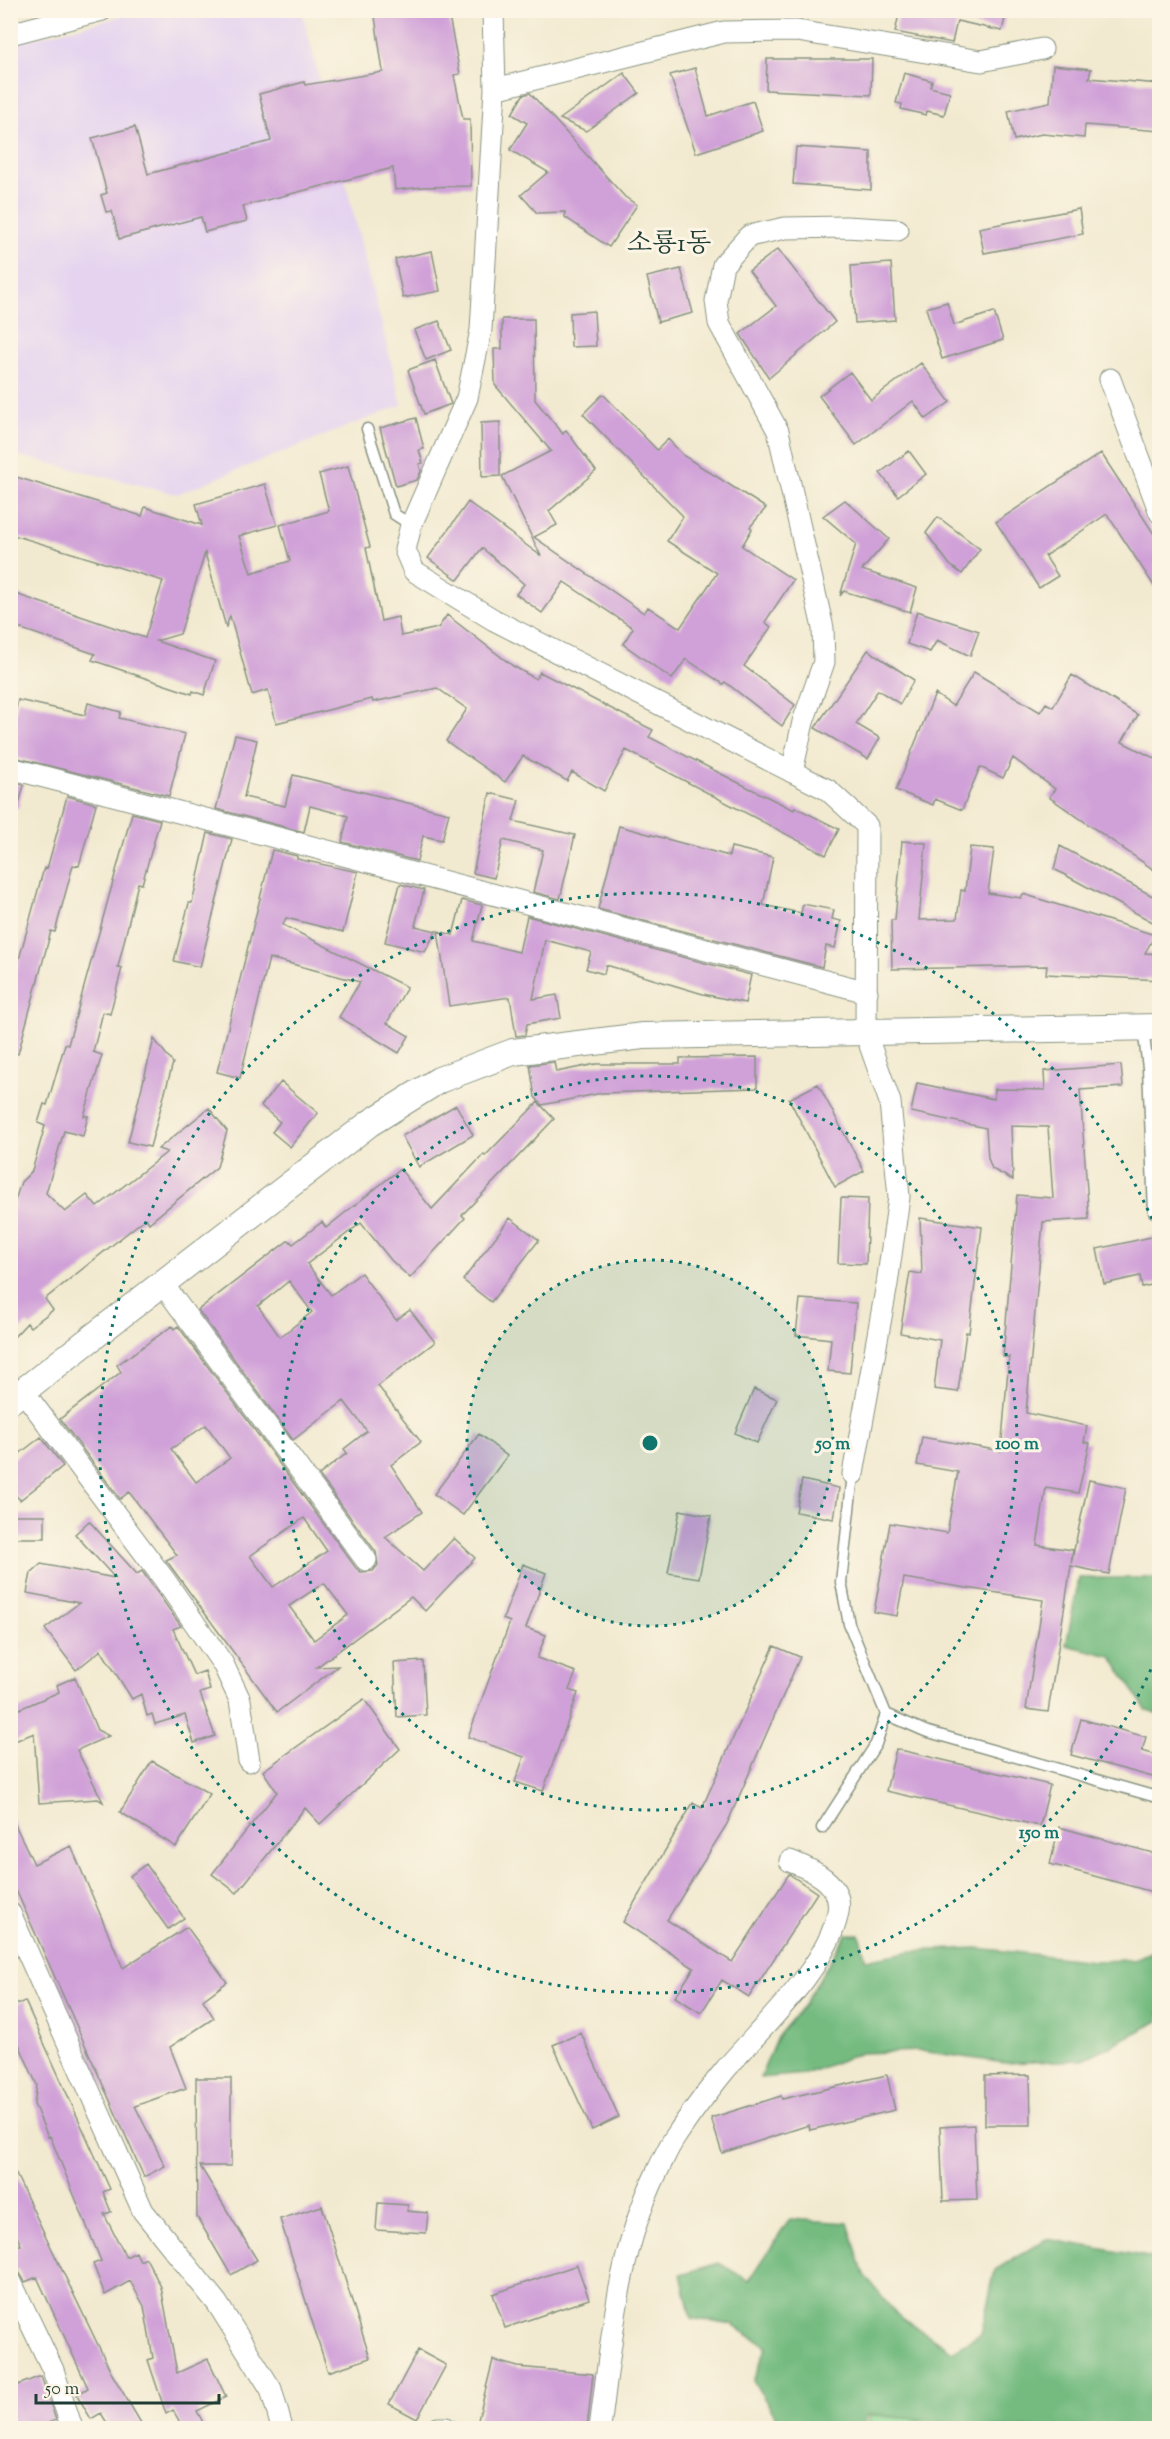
<svg xmlns="http://www.w3.org/2000/svg" width="1170" height="2439" font-family="'Sorts Mill Goudy','Noto Serif KR',serif">
<style>
.built{fill:#e5d3f0}
.green{fill:#91db97;stroke:#588c66;stroke-width:1.5}
.forest{fill:#74bb80;stroke:#4a7c5a;stroke-width:1.5}
.building{fill:#d0a1d8;fill-rule:evenodd}
.lines{fill:none;stroke-linecap:round;stroke-linejoin:round}
.service-casing{stroke:#889482;stroke-width:13}
.minor-casing{stroke:#889482;stroke-width:23}
.tertiary-casing{stroke:#889482;stroke-width:28}
.service{stroke:#fff;stroke-width:10}
.minor{stroke:#fff;stroke-width:21}
.tertiary{stroke:#fff;stroke-width:26}
.ring{fill:none;stroke:#0f766e;stroke-width:3;stroke-dasharray:3 6}
.labels{text-anchor:middle;stroke-width:6;stroke-linejoin:round;paint-order:stroke}
.quarter-label{font-size:26px;fill:#1f3d34;stroke:#fcf5e5}
.centre{fill:#0f766e;stroke:#fcf5e5;stroke-width:3}
.ring-label{font-size:18px;text-anchor:middle;font-weight:bold;fill:#0f766e;stroke:#fcf5e5;stroke-width:6;stroke-linejoin:round;paint-order:stroke}
</style>
<rect width="100%" height="100%" fill="#fcf5e5"/>
<filter id="ink" filterUnits="userSpaceOnUse"><feTurbulence type="fractalNoise" baseFrequency=".0167" numOctaves="2"/><feDisplacementMap in="SourceGraphic" scale="12" xChannelSelector="R" yChannelSelector="G"/><feConvolveMatrix kernelMatrix="1 2 1 2 8 2 1 2 1" color-interpolation-filters="sRGB"/></filter>
<filter id="wash" filterUnits="userSpaceOnUse"><feTurbulence type="fractalNoise" baseFrequency=".008" numOctaves="4" result="noise"/><feDisplacementMap in="SourceGraphic" scale="24" xChannelSelector="R" yChannelSelector="G"/><feGaussianBlur stdDeviation="1.35" result="paint"/><feColorMatrix in="noise" values="0 0 0 0 0 0 0 0 0 0 0 0 0 0 0 0 0 1.4 0 .05"/><feComposite in="paint" operator="in"/></filter>
<g filter="url(#wash)">
<rect width="100%" height="100%" fill="#f2ead0"/>
<path class="built" d="M143,11H302L402,405L177,494L11,454V44Z"/>
<path class="green" d="M873,2404L1059,2428H867Z"/>
<path class="forest" d="M1079,1578H1159V1715L1146,1710L1111,1656L1066,1645Z
M846,1934H859L866,1960L911,1951L977,1948L1094,1961L1133,1960L1159,1948V2021L1082,2060L1005,2063L921,2051L861,2053L805,2074L760,2078L777,2037L804,2005Z
M790,2219L848,2223L864,2275L896,2314L952,2351L981,2334L995,2270L1046,2239L1159,2259V2428H979L941,2421L867,2415L863,2428H783L753,2381L767,2346L732,2325L691,2318L681,2274L719,2263L749,2281Z"/>
<g id="blocks">
<path class="building" d="M374,10H440L441,17L449,16L460,74L454,75L463,119H470L471,186L423,187L395,190L393,168L243,206L247,221L205,232L201,217L119,239L112,211L106,212L101,195L107,193L92,138L135,127L148,174L271,141L259,94L304,82L305,85L383,72Z
M900,10H1007L1002,31L957,21L952,43L895,32Z
M767,59H872L871,95L766,90Z
M1053,65L1091,69L1089,78L1160,84V131L1085,125L1084,138L1042,134L1014,140L1008,111L1050,102Z
M695,68L708,116L753,101L763,131L696,153L670,75Z
M624,73L639,93L586,131L560,119Z
M904,73L932,81L930,87L950,92L944,115L927,111L926,115L901,109L902,104L896,103Z
M530,93L625,197L637,205L609,247L565,217V212L537,213L521,195L548,172L510,150L527,123L512,114L523,95Z
M796,147L871,152V190L793,184Z
M1079,209L1083,234L984,253L979,228Z
M778,249L835,322L769,378L740,334L776,306L749,271Z
M432,251L440,291L403,298L395,259Z
M891,263L895,320L855,323L851,266Z
M681,269L693,313L658,322L647,277Z
M947,302L954,325L994,312L1003,340L942,359L926,308Z
M594,311L596,346L571,347L570,313Z
M502,319H534L535,400L563,434L566,430L596,471L549,511L557,525L534,537L644,613L648,607L680,628L717,573L667,541L683,516L583,414L603,394L657,450L668,439L684,456L766,508L750,527L752,529L742,546L793,580L765,622L771,627L744,666L795,705L782,726L725,682L723,684L686,659L672,679L623,644L633,628L564,582L542,613L516,594L524,584L482,548L458,580L428,558L468,502L541,556L502,476L551,451L495,385L494,349H502Z
M439,321L451,350L426,360L414,330Z
M435,360L451,404L424,414L408,370Z
M921,363L950,402L926,419L913,401L856,445L819,396L850,372L871,400Z
M416,418L424,449L419,450L423,463L419,464L421,471L417,480L396,486L380,428Z
M500,422V476L482,477L481,423Z
M909,451L926,474L898,496L880,473Z
M1101,453L1160,543V595L1107,514L1045,556L1058,576L1039,588L996,522Z
M348,466L370,547L366,548L381,621L398,617L401,636L438,628L447,615L513,666L536,679L540,672L653,730L649,737L739,783L794,810L795,807L839,829L826,855L626,750L604,791L572,772L567,781L523,756L505,782L446,741L467,709L437,688L373,702L372,699L276,723L268,690L252,695L230,616L226,627L205,553L180,634L156,641L215,661L204,695L193,691L192,694L92,660L95,654L10,625V592L145,638L163,581L10,534V475L142,516L145,507L202,525L196,504L265,484L277,525L239,536L251,573L290,561L280,525L329,511L319,474Z
M845,500L889,539L862,570L917,588L910,612L844,591L840,596L856,544L823,516Z
M938,517L980,549L962,574L950,565L926,533Z
M917,611L979,631L970,656L937,640L930,652L907,644Z
M868,650L914,680L900,704L878,690L856,724L880,738L868,759L815,728Z
M974,672L1040,712L1046,703L1053,707L1072,675L1138,715L1122,742L1160,761V874L1049,797L1055,789L1013,758L1003,778L980,767L962,810L935,799L933,805L896,790L935,694L953,706Z
M18,700L85,715L88,703L121,712L119,718L185,734L169,796L10,756V733Z
M235,735L257,740L244,797L285,806L293,775L449,813L442,840L423,836L417,861L342,842L348,816L310,806L304,832L216,809Z
M10,781L24,785L18,808L10,807Z
M490,793L519,800L513,821L575,835L560,899L533,892L543,850L503,840L494,878L473,873Z
M67,796L96,804L79,866L73,865L55,932L51,931L18,1054L10,1053V992L44,868L47,869Z
M132,813L160,820L142,884L138,883L118,967L122,968L110,1014L103,1012L93,1052L102,1055L84,1116H88L83,1136L64,1131L46,1193L65,1212L87,1195L97,1207L167,1152L158,1149L209,1108L227,1131L217,1167L149,1223L146,1218L45,1299L53,1310L30,1327L27,1323L10,1341V1216L21,1182L32,1171L45,1126L38,1123L44,1104L47,1105L65,1044L68,1045Z
M619,826L729,856L731,847L773,857L763,905L801,913L803,904L834,910L832,919L841,921L835,948L826,946L822,967L598,909Z
M208,833L232,839L200,967L174,961L189,903H192Z
M902,841L926,843L919,920L957,919L961,890L965,891L970,847L994,849L988,893L1021,898L1023,894L1155,935L1145,953L1160,954V980L1046,974L1047,966L892,969L891,920H895Z
M1060,846L1160,900V926L1054,869Z
M272,850L297,856V859L358,872L343,932L286,918L283,925L407,987L387,1023L409,1036L399,1053L339,1017L360,982L269,958L240,1078L217,1072Z
M400,884L424,890L415,926L436,931L425,952L385,942Z
M462,900L482,905L473,941L519,952L527,916L751,975L745,1003L703,994L606,965L604,974L586,969L591,952L545,940L533,999L557,995L561,1018L527,1024L525,1035L516,1036L510,997L449,1006L438,931L453,935Z
M154,1039L173,1063L150,1147L128,1142Z
M757,1057V1088L602,1093L542,1105L535,1097L530,1065L554,1062L556,1072L596,1064H680V1058Z
M1121,1065L1123,1087L1080,1090L1089,1219L1043,1222L1026,1413L1087,1426L1084,1442L1090,1443L1078,1493L1046,1488L1037,1545L1073,1550L1071,1564L1089,1480L1126,1488L1109,1574L1071,1566L1048,1712L1026,1709L1043,1600L904,1578L897,1616L874,1612L890,1523L947,1533L958,1472L917,1465L922,1437L1001,1451L1009,1357H1003L1017,1195L1053,1198L1048,1127L1011,1126L1013,1180L992,1169L988,1158L986,1128L911,1112L917,1083L994,1099L995,1089L1045,1090L1044,1071Z
M281,1082L318,1113L290,1147L272,1132L280,1122L261,1106Z
M818,1084L864,1171L835,1187L789,1099Z
M538,1102L554,1119L462,1215L465,1218L410,1278L391,1260L361,1223L307,1264L331,1295L361,1273L396,1320L410,1310L435,1342L378,1386L421,1442L391,1465L422,1512L385,1537L423,1571L454,1538L475,1558L425,1611L411,1597L317,1667L338,1666L277,1712L166,1560L177,1555L129,1492L120,1499L60,1419L121,1372L117,1365L172,1326L174,1329L178,1326L356,1568L361,1572L373,1571L378,1565L376,1552L319,1475L347,1453L344,1449L367,1431L344,1401L293,1440L198,1310L289,1240L293,1244L322,1222L326,1228L400,1169L432,1209L484,1154L485,1156ZM289,1281L312,1312L280,1337L258,1306ZM206,1425L230,1458L196,1482L171,1449ZM304,1518L327,1551L273,1587L250,1556ZM324,1583L348,1615L314,1640L289,1606Z
M456,1105L473,1135L419,1167L402,1136Z
M841,1198L868,1199L866,1264L838,1263Z
M510,1218L539,1240L491,1302L463,1280Z
M920,1218L982,1227L969,1333L966,1332L958,1392L934,1389L940,1340L900,1333L910,1272L922,1274Z
M1160,1235V1283L1142,1287L1140,1276L1104,1284L1097,1249Z
M800,1299L856,1303L850,1373L828,1371L831,1339L796,1335Z
M754,1389L777,1399L757,1443L735,1433Z
M479,1434L507,1456L463,1515L434,1494Z
M41,1437L63,1466L20,1500L10,1489V1461Z
M802,1480L839,1488L834,1519L796,1512Z
M680,1510L711,1516L699,1578L668,1573Z
M10,1515H45V1538H10Z
M89,1521L137,1574L142,1571L181,1626L173,1629L194,1675L205,1671L210,1690L200,1693L215,1736L194,1743L185,1715L155,1724L152,1714L147,1716L141,1694L132,1699L101,1650L76,1670L45,1629L79,1603L27,1593L31,1573L41,1564L115,1578L75,1534Z
M523,1564L546,1573L526,1628L546,1635L537,1658L576,1672L569,1690L578,1693L543,1791L515,1782L524,1757L468,1737L510,1622L503,1619Z
M774,1646L800,1657L727,1824L667,1920L732,1962L789,1874L817,1893L749,1997L722,1980L701,2013L675,1997L694,1968L623,1922L693,1803L702,1808Z
M423,1661L426,1715L397,1717L394,1663Z
M75,1677L97,1730L109,1736L77,1750L103,1802L98,1799L39,1803L34,1733L10,1743V1713L59,1692L57,1685Z
M364,1699L400,1749L320,1824L305,1808L237,1893L212,1874L277,1792L263,1771Z
M1081,1719L1146,1737L1142,1751L1160,1756V1779L1071,1755Z
M896,1749L1050,1785L1040,1826L886,1791Z
M152,1761L210,1794L176,1847L120,1812Z
M10,1814L34,1864L71,1846L123,1968L187,1927L227,1982L203,2000L214,2018L170,2047L186,2088L135,2106L165,2166L144,2177L16,1890L10,1893Z
M1059,1827L1160,1855V1894L1050,1864Z
M146,1864L184,1918L168,1929L130,1876Z
M25,2001L110,2189L103,2192L111,2212L104,2214L126,2257L136,2252L140,2261L146,2258L161,2287L177,2373L208,2359L226,2397L197,2411L206,2428H183L173,2410L166,2414L148,2360L153,2358L144,2306L130,2281L105,2295L93,2264L101,2261L50,2136L48,2137L34,2104L37,2085L10,2024V2007Z
M581,2033L619,2117L592,2130L553,2045Z
M887,2075L895,2110L810,2130L809,2125L722,2153L711,2118L781,2096L782,2099Z
M1030,2075L1031,2125H985V2076Z
M196,2078H231V2166H200L257,2260L231,2275L197,2217Z
M974,2125L977,2200L943,2201L940,2127Z
M10,2162L112,2374L144,2428H110L101,2413L91,2419L77,2395L88,2388L37,2277L25,2282L18,2270L10,2267V2247L21,2245L10,2222Z
M378,2203L408,2205L407,2211L428,2213L426,2233L376,2230Z
M322,2206L370,2358L328,2372L280,2219Z
M577,2265L589,2299L505,2328L493,2294Z
M418,2350L446,2365L417,2419L389,2404Z
M493,2360L518,2367L593,2374L587,2428L540,2424L539,2428H476Z
M41,2376L56,2420L35,2428H10V2388Z"/>
</g>
</g>
<g filter="url(#ink)">
<use href="#blocks" fill-opacity="0" stroke="#889482" stroke-width="1.5"/>
<g class="lines">
<g class="service-casing">
<path id="service" d="M367,429L394,514L411,525
M1143,1028L1148,1068L1154,1212
M886,1714L925,1731L1160,1798
M822,1828L876,1744L886,1714L849,1624L841,1582L853,1474"/>
</g>
<g class="minor-casing">
<path id="minor" d="M493,10L495,89L481,330L467,398L411,525L405,550L414,571L494,620L828,790L867,826L866,1034L890,1102L899,1197L887,1284L853,1474
M10,34L102,10
M495,89L724,32L797,31L981,61L1042,49
M1110,379L1160,513
M10,768L867,992
M792,772L803,722L824,662L823,628L778,431L719,323L716,301L723,265L749,236L785,228L846,227L898,230
M162,1283L366,1560
M23,1391L164,1579L223,1664L240,1700L249,1761
M10,1913L143,2211L217,2303L271,2389L282,2428
M10,2280L53,2370L72,2428
M438,2428H446
M600,2428C612,2340 617,2254 657,2172C663,2160 668,2147 676,2136C691,2113 708,2091 725,2070C760,2028 828,1968 838,1912C843,1883 813,1870 790,1861"/>
</g>
<g class="tertiary-casing">
<path id="tertiary" d="M10,1401L370,1123L439,1080L513,1052L643,1036L1160,1027"/>
</g>
<use href="#service" class="service"/>
<use href="#minor" class="minor"/>
<use href="#tertiary" class="tertiary"/>
</g>
</g>
<circle cx="650" cy="1443" r="183" fill="#0f766e" fill-opacity=".12"/>
<g class="ring">
<circle cx="650" cy="1443" r="183"/>
<circle cx="650" cy="1443" r="367"/>
<path d="M1158 1653A550 550 0 1 1 1158 1233"/>
</g>
<g class="labels">
<g class="quarter-label">
<text x="669" y="251">소룡1동</text>
</g>
</g>
<circle cx="650" cy="1443" r="9" class="centre"/>
<g class="ring-label">
<text x="833" y="1449">50 m</text>
<text x="1017" y="1449">100 m</text>
<text x="1039" y="1838">150 m</text>
</g>
<rect width="1170" height="2439" fill="none" stroke="#fcf5e5" stroke-width="36"/>
<path d="M36 2394v9h183v-9" fill="none" stroke="#1f3d34" stroke-width="3"/>
<text x="45" y="2394" font-size="18" fill="#1f3d34" stroke="#fcf5e5" stroke-width="4.5" paint-order="stroke">50 m</text>
</svg>
